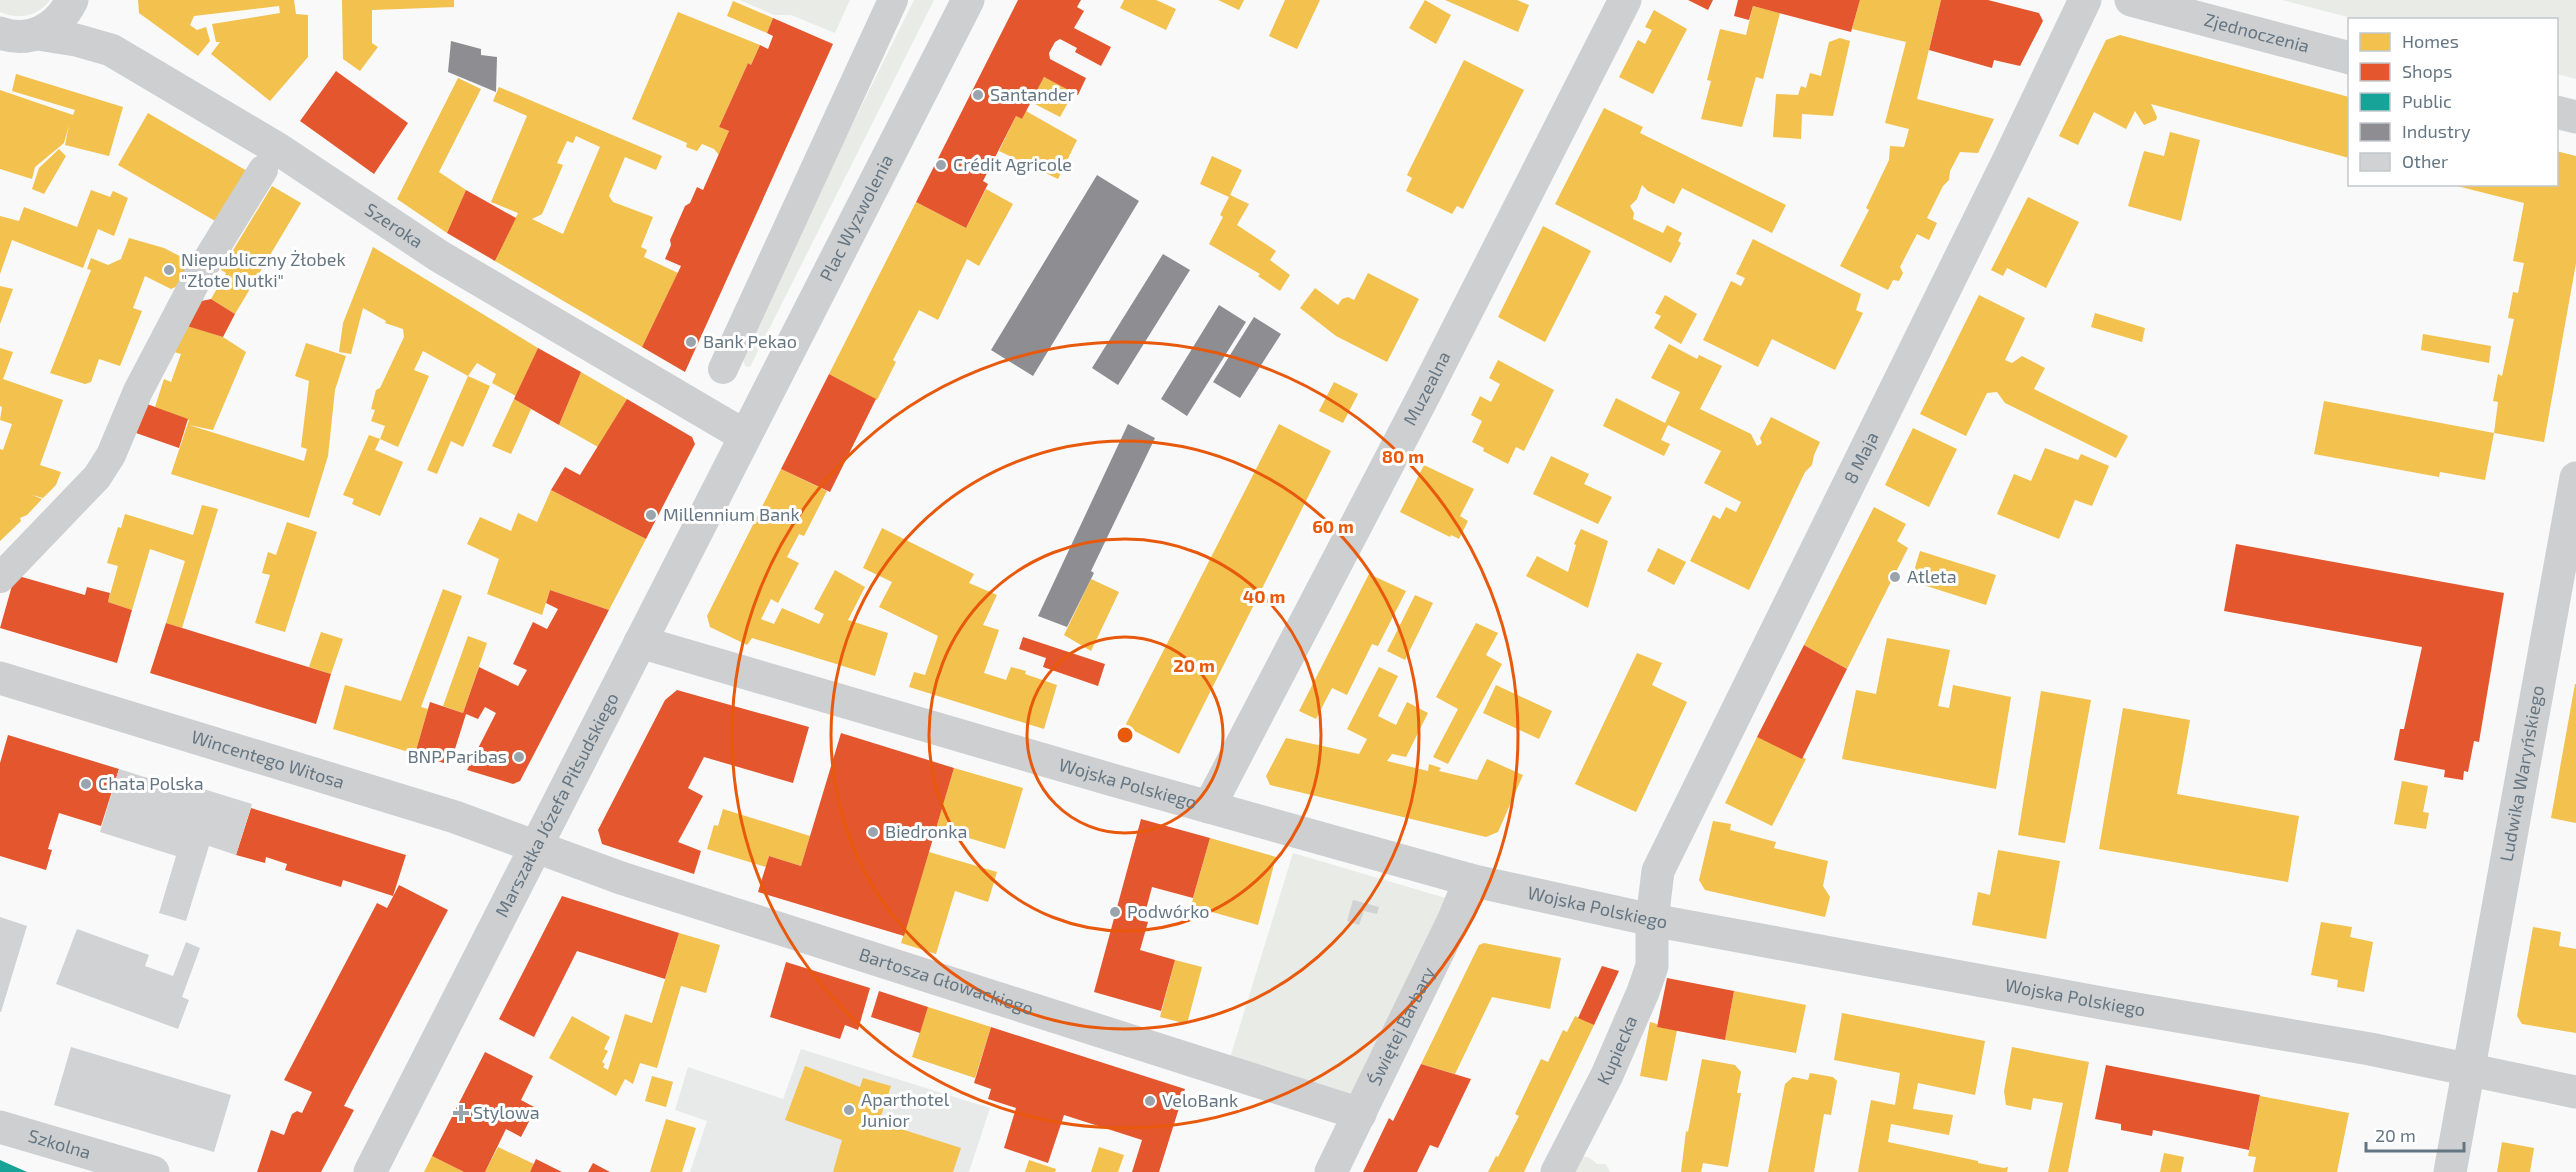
<svg xmlns="http://www.w3.org/2000/svg" width="2576" height="1172" font-family="'Exo 2',sans-serif">
<style>
.built{fill:#e8e9e9}
.green{fill:#e8ebe6}
.homes{fill:#f2c14e;fill-rule:evenodd}
.shops{fill:#e4572e}
.public{fill:#17a398}
.industry{fill:#8d8d92}
.building{fill:#d0d2d3}
.lines{fill:none;stroke-linecap:round;stroke-linejoin:round}
.pedestrian{stroke:#cecfd0;stroke-width:30}
.minor{stroke:#cecfd0;stroke-width:33}
.tertiary{stroke:#cecfd0;stroke-width:33}
.ring{fill:none;stroke:#e8590c;stroke-width:3}
.poi-dot{fill:#99a4ac;stroke:#fff;stroke-width:2}
.labels{text-anchor:middle;stroke-width:6;stroke-linejoin:round;paint-order:stroke}
.street-label{font-size:18px;fill:#657683;stroke:#fff}
.poi-label{font-size:18px;fill:#657683;stroke:#fff;text-anchor:start}
.centre{fill:#e8590c;stroke:#fff;stroke-width:3}
.ring-label{font-size:18px;text-anchor:middle;font-weight:bold;fill:#e8590c;stroke:#fff;stroke-width:6;stroke-linejoin:round;paint-order:stroke}
</style>
<rect width="100%" height="100%" fill="#f9f9f9"/>
<path class="built" d="M801,1049L990,1108L969,1172H690L707,1121L675,1110L688,1067L783,1099Z"/>
<path class="green" d="M0,0H50C37,17 19,20 0,12Z
M740,0H850L835,33L791,15H774Z
M914,0H934L750,367L745,366L741,349Z
M2282,0H2576V79L2557,74L2556,20L2355,19Z
M1293,853L1449,899L1352,1103L1229,1061Z
M1582,1156L1590,1158L1597,1164H1606L1610,1172H1575Z"/>
<path class="homes" d="M138,0H294L296,14L308,15V57L270,101L211,54L220,42H216L212,24L280,13L279,6L194,16L190,25L197,30L206,27L210,41L198,56L139,13Z
M342,0H454V7L372,10V43L378,47L360,71L343,59Z
M1124,0H1156L1176,9L1166,30L1120,8Z
M1218,0H1244L1239,10Z
M1285,0H1320L1297,49L1269,36Z
M1425,0L1451,15L1436,44L1409,28Z
M1445,0H1517L1529,5L1518,32Z
M1860,0H1941L1917,99L1994,119L1978,153L1960,152L1950,171L1949,180L1943,186L1927,218L1937,223L1929,240L1917,234L1900,267L1903,273L1899,281L1893,280L1888,290L1840,266L1869,210L1866,208L1889,160L1890,146L1904,147L1909,129L1885,123L1906,42L1852,29Z
M733,1L773,18L767,33L727,16Z
M1753,6L1780,13L1763,79L1756,77L1742,127L1701,119L1711,81L1707,80L1720,29L1746,35Z
M1654,10L1687,29L1653,94L1619,77L1638,40L1645,44L1652,30L1645,27Z
M678,12L760,45L751,65L748,63L719,127L729,131L719,155L714,149L702,144L697,151L686,147L687,143L632,119Z
M2120,35L2349,97V158L2151,104L2157,117L2156,120L2144,125L2135,111L2126,129L2094,112L2078,145L2059,136L2106,40Z
M1840,38L1850,41L1833,116L1802,114L1801,139L1773,137L1776,94L1798,95L1801,86L1806,88L1810,73L1821,76L1829,42Z
M1464,60L1524,90L1463,209L1457,206L1452,214L1406,191L1412,178L1407,175Z
M16,74L123,107L109,156L65,145L69,125L64,143L35,167L32,179L0,169V90L73,115L75,110L12,91Z
M1044,77L1074,92L1060,117L1031,102Z
M458,78L481,89L439,172L466,190L447,233L397,199Z
M499,87L662,156L656,170L625,157L609,196L613,202L653,217L641,247L647,250L644,257L678,273L642,347L495,261L518,213L491,202L527,116L493,101ZM576,136L600,147L563,234L532,219L542,214L563,165L557,163L567,141L573,143Z
M1604,108L1643,127L1640,133L1786,205L1772,233L1682,188L1674,204L1648,191L1642,185L1637,199L1630,206L1634,213L1633,219L1663,233L1667,225L1682,233L1678,241L1681,243L1671,263L1555,204Z
M1026,111L1077,140L1058,179L999,151L1016,116L1022,119Z
M148,113L247,171L217,222L118,165Z
M2170,132L2200,140L2181,221L2128,206L2144,151L2164,156Z
M59,149L66,156L44,194L32,189L39,168Z
M2556,151L2576,156V263L2544,442L2494,433L2498,402L2493,401L2498,374L2502,376L2514,319L2508,318L2513,292L2518,293L2524,263L2513,261L2524,203L2453,185L2556,184Z
M1212,156L1242,170L1230,195L1249,204L1237,225L1276,251L1270,260L1290,275L1280,291L1258,276L1260,274L1209,244L1223,217L1220,215L1229,197L1200,184Z
M272,186L301,203L235,314L211,299L226,273L221,270Z
M986,189L1013,204L979,266L967,259L938,320L919,310L893,360L896,362L877,400L829,374L916,202L966,228Z
M91,190L110,197L113,191L128,198L114,236L98,229L83,268L12,240L0,274V216L19,221L24,207L77,227Z
M2028,197L2079,222L2046,288L2007,268L2003,276L1991,270Z
M1543,226L1591,251L1545,342L1498,317Z
M129,238L164,248L195,264L185,283L171,289L145,276L133,308L142,311L120,366L99,359L91,382L85,384L50,373L91,270L87,269L91,258L108,265L121,259Z
M1753,239L1861,294L1856,310L1863,313L1835,370L1772,339L1758,367L1703,340L1731,281L1741,286L1745,278L1736,274Z
M373,247L538,348L516,396L492,383L496,374L477,363L468,376L423,351L414,370L429,376L398,447L380,439L385,426L371,421L375,410L371,409L376,390L380,388L404,337L403,329L385,323L386,321L363,308L351,354L339,352L343,323Z
M1368,273L1419,299L1387,362L1336,336L1300,308L1315,288L1338,305L1342,299L1348,297L1354,300Z
M0,286L13,289L0,324Z
M1665,295L1697,314L1681,344L1654,328L1661,316L1655,313Z
M1979,295L2025,318L2005,360L2012,363L2022,356L2045,368L2034,389L2128,436L2116,458L2005,403L1997,392L1987,393L1966,436L1920,414Z
M2095,313L2145,328L2142,342L2091,327Z
M183,324L223,337L246,352L213,430L189,425L304,461L307,449L301,447L309,381L295,376L306,343L346,356L335,390L328,456L309,518L171,474L189,420L155,407L164,379L171,382L181,354L174,352Z
M2423,334L2491,346L2489,363L2421,350Z
M1669,344L1697,359L1699,355L1722,366L1700,409L1751,434L1757,446L1762,443L1760,438L1771,417L1820,442L1814,455L1812,465L1805,472L1749,590L1690,561L1713,515L1720,519L1726,507L1736,512L1741,502L1704,483L1721,451L1668,425L1661,440L1670,444L1664,456L1603,426L1616,398L1665,423L1680,392L1651,378Z
M0,348L13,352L3,379L63,400L40,465L61,472L56,485L43,498L32,495L42,499L27,515L20,518L21,521L0,541V449L3,450L12,424L0,420L2,407L0,406Z
M1498,360L1554,390L1524,451L1516,447L1508,464L1483,451L1484,448L1472,442L1482,421L1471,415L1480,396L1491,402L1500,384L1489,378Z
M581,372L627,399L598,447L559,425Z
M468,376L490,386L463,447L451,441L437,474L427,470Z
M1334,382L1358,394L1343,423L1319,411Z
M514,399L531,409L511,454L492,446Z
M2324,401L2494,433L2485,480L2440,472L2439,477L2314,454Z
M1279,424L1331,451L1179,754L1125,726Z
M1913,428L1957,449L1929,507L1885,485Z
M369,435L380,439L375,450L403,462L380,516L352,504L354,499L343,495Z
M2045,448L2078,460L2081,454L2109,466L2092,506L2075,500L2059,539L1997,514L2014,474L2031,481Z
M1551,456L1589,474L1584,484L1612,497L1598,524L1533,494Z
M1424,465L1474,489L1460,516L1468,521L1459,539L1451,535L1450,537L1400,512Z
M781,469L827,491L804,536L799,534L787,557L799,563L778,603L771,599L761,619L774,624L782,608L819,624L824,614L814,609L835,570L865,587L848,620L888,633L875,676L752,638L747,645L710,627L707,616Z
M551,490L646,539L609,610L550,590L542,615L487,594L499,559L467,544L480,517L511,531L518,513L537,522Z
M202,505L218,509L182,628L166,623L185,561L150,549L132,610L108,602L118,566L107,563L118,527L121,528L125,514L193,535Z
M1874,507L1906,524L1897,541L1908,548L1847,669L1804,645Z
M287,522L317,532L285,632L255,623L270,575L262,573L268,552L276,555Z
M882,528L974,574L969,583L997,595L983,625L999,630L984,673L1006,680L1011,667L1026,671L1025,674L1057,685L1044,729L909,687L914,672L925,675L938,636L879,607L892,582L863,568Z
M1581,529L1608,541L1588,608L1526,576L1537,556L1568,572L1576,545L1574,544Z
M1658,548L1686,562L1674,585L1647,571Z
M1920,551L1996,575L1986,605L1911,581Z
M1369,574L1406,591L1378,646L1372,644L1347,695L1332,688L1316,719L1299,711Z
M1091,579L1119,592L1091,651L1064,635Z
M443,589L462,596L421,707L428,709L415,754L333,729L345,685L401,701Z
M1415,595L1433,603L1405,660L1387,651Z
M1476,623L1498,633L1486,655L1502,664L1448,764L1433,757L1458,709L1436,697Z
M321,632L343,639L331,674L309,667Z
M468,636L487,643L463,713L443,706Z
M1887,638L1950,650L1938,706L1949,708L1953,685L2011,697L1996,789L1842,759L1856,690L1876,694Z
M1637,653L1662,663L1652,685L1687,702L1636,812L1575,784Z
M1379,667L1398,676L1378,716L1396,725L1407,702L1428,713L1406,757L1392,754L1387,761L1428,771L1429,764L1441,768L1439,771L1477,780L1487,759L1523,775L1498,832L1486,837L1270,785L1266,776L1286,738L1359,754L1367,739L1347,729Z
M2575,684H2576V823L2551,818Z
M1496,685L1552,711L1539,739L1483,713Z
M2041,691L2091,700L2065,843L2018,835Z
M2123,708L2190,720L2177,794L2299,816L2288,882L2099,849Z
M1757,737L1806,759L1772,826L1725,803Z
M954,768L1023,788L1005,849L936,828Z
M2402,781L2428,786L2423,812L2429,813L2426,829L2394,824Z
M723,809L810,836L801,866L769,856L766,867L707,849L714,825L718,826Z
M1713,821L1731,824L1730,830L1776,842L1774,848L1828,861L1823,886L1830,897L1825,917L1705,890L1699,880Z
M1210,838L1276,857L1258,925L1191,906Z
M1998,850L2060,861L2046,939L1972,925L1978,892L1990,895Z
M929,852L997,872L988,902L955,891L936,954L901,943Z
M2321,922L2352,927L2350,937L2373,942L2364,992L2337,987L2338,980L2311,975Z
M2533,927L2561,932L2559,946L2576,949V1033L2522,1024L2517,1016Z
M679,933L720,945L706,993L681,986L657,1068L640,1063L633,1084L625,1079L616,1096L549,1058L572,1016L610,1037L604,1049L608,1051L602,1062L605,1064L603,1067L608,1070L625,1014L652,1023Z
M1484,943L1561,958L1550,1009L1492,997L1455,1074L1421,1064L1479,945Z
M1175,960L1202,967L1187,1024L1160,1017Z
M1734,991L1806,1005L1796,1053L1725,1040Z
M928,1007L991,1027L975,1078L912,1057Z
M1842,1013L1985,1041L1975,1095L1918,1083L1913,1109L1953,1115L1949,1135L1891,1124L1888,1142L1978,1161V1163L2004,1168L2008,1167L2007,1172H1858L1871,1100L1895,1105L1900,1073L1834,1060Z
M1575,1016L1594,1025L1524,1172H1488L1496,1156L1498,1157L1519,1116L1515,1114L1541,1059L1548,1062L1563,1030L1567,1032Z
M1650,1022L1657,1024V1027L1677,1030L1667,1081L1640,1076Z
M2012,1047L2089,1062L2068,1172H2048L2063,1103L2033,1098L2031,1110L2006,1105L2004,1091Z
M1702,1059L1735,1065L1741,1072L1737,1093H1741L1728,1167L1703,1163L1701,1172H1681L1686,1131L1688,1132Z
M805,1066L860,1087L863,1078L891,1086L879,1122L961,1148L953,1172H833L842,1140L785,1120Z
M1810,1073L1833,1077L1837,1081L1831,1115L1824,1114L1814,1172H1768L1785,1084L1793,1077L1808,1080Z
M652,1076L673,1082L666,1107L645,1101Z
M2260,1096L2349,1113L2337,1172H2253L2256,1157L2248,1156Z
M666,1119L696,1128L682,1172H650Z
M2502,1142L2534,1148L2530,1172H2497Z
M498,1147L534,1164L530,1172H485Z
M1099,1147L1124,1155L1118,1172H1091Z
M2164,1153L2184,1157L2181,1172H2160Z
M432,1156L464,1172H424Z
M1029,1160L1056,1169L1055,1172H1025Z"/>
<path class="shops" d="M1018,0H1081L1077,7L1084,11L1074,28L1111,47L1101,66L1075,52L1077,48L1060,39L1055,42L1049,53L1050,59L1086,78L1078,95L1044,77L1022,119L1016,116L983,181L988,184L966,228L916,202Z
M1688,0H1713L1708,10Z
M1738,0H1860L1851,32L1753,6L1749,20L1734,16Z
M1941,0H1988L2039,13L2043,21L2020,66L1994,60L1992,68L1929,50Z
M773,18L833,44L685,372L642,347L681,266L665,259L671,245L670,240L685,206L690,203L697,187L703,190L729,131L719,127L748,63L751,65L760,45L768,49L773,36L767,33Z
M336,71L408,123L374,174L300,121Z
M466,190L516,218L495,261L447,233Z
M211,299L235,314L223,337L187,326L197,302Z
M538,348L581,372L559,425L514,399Z
M829,374L876,399L830,492L781,469Z
M627,399L692,437L695,444L646,539L551,490L565,467L580,475Z
M147,404L188,419L179,448L136,433Z
M2236,544L2504,593L2479,742L2474,741L2468,772L2464,771L2463,780L2444,777L2445,770L2394,760L2400,729H2404L2422,647L2224,611Z
M15,575L85,595L87,587L110,593L108,602L132,610L117,663L0,628Z
M550,590L609,610L520,781L513,784L467,770L496,713L485,707L478,719L466,714L450,765L415,754L430,702L463,713L479,667L518,686L527,670L513,664L533,622L547,629L558,609L546,603Z
M166,623L331,674L316,724L150,673Z
M1023,637L1105,664L1098,686L1043,667L1046,658L1019,649Z
M1804,645L1847,669L1802,759L1757,737Z
M677,690L809,727L793,783L704,757L688,788L703,796L678,842L701,851L694,874L602,844L598,830L665,700Z
M841,733L954,768L904,936L758,892L769,856L801,866Z
M8,735L119,769L101,826L59,813L48,849L52,850L46,870L0,856V763Z
M251,808L406,855L393,896L343,880L341,887L285,870L287,864L266,857L265,863L236,855Z
M1141,819L1210,838L1193,898L1152,887L1143,921L1148,922L1140,950L1175,960L1161,1011L1094,992Z
M399,885L448,910L344,1106L354,1110L321,1172H257L271,1130L284,1135L292,1114L297,1111L302,1113L312,1092L284,1080L377,903L387,908Z
M562,896L679,933L665,979L577,951L534,1037L499,1019Z
M786,962L870,988L858,1030L845,1025L840,1039L770,1017Z
M1602,966L1619,971L1594,1025L1578,1018Z
M1667,978L1734,991L1725,1040L1657,1027Z
M879,991L928,1007L920,1033L871,1017Z
M991,1027L1185,1089L1159,1172H1132L1142,1140L1064,1115L1048,1163L1004,1148L1016,1108L988,1099L991,1089L974,1083Z
M485,1052L533,1076L521,1100L536,1108L521,1137L506,1129L485,1172H464L432,1156Z
M1421,1064L1471,1079L1438,1148L1430,1145L1417,1172H1363L1389,1118L1393,1121Z
M2106,1065L2260,1095L2249,1150L2153,1130L2152,1136L2121,1130V1124L2095,1119Z
M536,1159L562,1172H530Z
M593,1163L610,1172H588Z"/>
<path class="public" d="M0,1160L27,1172H0Z"/>
<path class="industry" d="M451,41L481,49V55L497,57L496,92L448,72Z
M1097,175L1139,201L1033,376L991,350Z
M1163,254L1190,270L1118,385L1092,368Z
M1219,305L1246,322L1187,416L1161,399Z
M1254,317L1281,334L1240,398L1213,382Z
M1128,424L1155,438L1091,571L1094,573L1067,627L1038,616Z"/>
<path class="building" d="M119,769L196,793L197,787L252,804L236,855L209,846L186,921L159,913L176,856L100,832Z
M1353,900L1379,907L1377,914L1364,911L1359,925L1347,921Z
M0,917L27,926L1,1012H0Z
M77,929L149,955L145,966L173,976L186,942L200,948L182,997L189,1000L178,1029L56,984Z
M71,1047L231,1095L214,1152L54,1105Z"/>
<g class="lines">
<path class="pedestrian" d="M723,369L893,0
M0,578L97,477L111,455L138,391L202,269L263,170"/>
<g class="minor">
<path id="s1" d="M0,678L455,817L621,878L1360,1114"/>
<path id="s2" d="M1209,807L1423,397L1625,0"/>
<path id="s3" d="M0,1127L153,1172"/>
<path id="s4" d="M1331,1172L1454,919L1470,880"/>
<path id="s5" d="M1557,1172L1607,1075L1643,992L1652,966V920L1658,871L2009,159L2085,0"/>
</g>
<g class="tertiary">
<path id="s6" d="M2131,0L2350,58"/>
<path d="M0,33C31,44 58,28 72,0"/>
<path id="s7" d="M38,34L76,40L111,50L278,149L439,256L745,436"/>
<path d="M2556,112L2576,117"/>
<path id="s8" d="M640,642L1116,781L1470,880L1652,920L2107,1004L2370,1049L2576,1092"/>
<path id="s9" d="M370,1172L968,0"/>
<path id="s10" d="M2450,1172L2576,478"/>
</g>
</g>
<g class="ring">
<circle cx="1125" cy="735" r="98"/>
<circle cx="1125" cy="735" r="196"/>
<circle cx="1125" cy="735" r="294"/>
<circle cx="1125" cy="735" r="393"/>
</g>
<g class="poi-dot">
<circle cx="978" cy="95" r="6"/>
<circle cx="941" cy="165" r="6"/>
<circle cx="169" cy="270" r="6"/>
<circle cx="691" cy="342" r="6"/>
<circle cx="651" cy="515" r="6"/>
<circle cx="1895" cy="577" r="6"/>
<circle cx="519" cy="757" r="6"/>
<circle cx="86" cy="784" r="6"/>
<circle cx="873" cy="832" r="6"/>
<circle cx="1115" cy="912" r="6"/>
<circle cx="1150" cy="1101" r="6"/>
<circle cx="849" cy="1110" r="6"/>
<path d="M458 1104h6v6h6v6h-6v6h-6v-6h-6v-6h6z"/>
</g>
<g class="labels">
<g class="street-label">
<text dy="6" stroke="none"><textPath href="#s6" startOffset="130">Zjednoczenia</textPath></text>
<text dy="6" stroke="none"><textPath href="#s9" startOffset="1071">Plac Wyzwolenia</textPath></text>
<text dy="6" stroke="none"><textPath href="#s7" startOffset="408">Szeroka</textPath></text>
<text dy="6" stroke="none"><textPath href="#s2" startOffset="472">Muzealna</textPath></text>
<text dy="6" stroke="none"><textPath href="#s5" startOffset="783">8 Maja</textPath></text>
<text dy="6" stroke="none"><textPath href="#s1" startOffset="280">Wincentego Witosa</textPath></text>
<text dy="6" stroke="none"><textPath href="#s10" startOffset="405">Ludwika Waryńskiego</textPath></text>
<text dy="6" stroke="none"><textPath href="#s8" startOffset="508">Wojska Polskiego</textPath></text>
<text dy="6" stroke="none"><textPath href="#s9" startOffset="412">Marszałka Józefa Piłsudskiego</textPath></text>
<text dy="6" stroke="none"><textPath href="#s8" startOffset="994">Wojska Polskiego</textPath></text>
<text dy="6" stroke="none"><textPath href="#s1" startOffset="994">Bartosza Głowackiego</textPath></text>
<text dy="6" stroke="none"><textPath href="#s8" startOffset="1480">Wojska Polskiego</textPath></text>
<text dy="6" stroke="none"><textPath href="#s4" startOffset="162">Świętej Barbary</textPath></text>
<text dy="6" stroke="none"><textPath href="#s5" startOffset="136">Kupiecka</textPath></text>
<text dy="6" stroke="none"><textPath href="#s3" startOffset="62">Szkolna</textPath></text>
</g>
<g class="poi-label">
<text x="990" y="101">Santander</text>
<text x="953" y="171">Crédit Agricole</text>
<text x="181" y="266">Niepubliczny Żłobek<tspan x="181" dy="21">"Złote Nutki"</tspan></text>
<text x="703" y="348">Bank Pekao</text>
<text x="663" y="521">Millennium Bank</text>
<text x="1907" y="583">Atleta</text>
<text x="507" y="763" text-anchor="end">BNP Paribas</text>
<text x="98" y="790">Chata Polska</text>
<text x="885" y="838">Biedronka</text>
<text x="1127" y="918">Podwórko</text>
<text x="861" y="1106">Aparthotel<tspan x="861" dy="21">Junior</tspan></text>
<text x="1162" y="1107">VeloBank</text>
<text x="473" y="1119">Stylowa</text>
</g>
</g>
<circle cx="1125" cy="735" r="9" class="centre"/>
<g class="ring-label">
<text x="1403" y="463">80 m</text>
<text x="1333" y="533">60 m</text>
<text x="1264" y="603">40 m</text>
<text x="1194" y="672">20 m</text>
</g>
<rect x="2348" y="18" width="210" height="168" fill="#ffffff" stroke="#c1c8cd" stroke-width="1.5"/>
<rect x="2360" y="33" width="30" height="18" fill="#f2c14e" stroke="#c1c8cd" stroke-width="1.5"/>
<text x="2402" y="48" font-size="18" fill="#657683">Homes</text>
<rect x="2360" y="63" width="30" height="18" fill="#e4572e" stroke="#c1c8cd" stroke-width="1.5"/>
<text x="2402" y="78" font-size="18" fill="#657683">Shops</text>
<rect x="2360" y="93" width="30" height="18" fill="#17a398" stroke="#c1c8cd" stroke-width="1.5"/>
<text x="2402" y="108" font-size="18" fill="#657683">Public</text>
<rect x="2360" y="123" width="30" height="18" fill="#8d8d92" stroke="#c1c8cd" stroke-width="1.5"/>
<text x="2402" y="138" font-size="18" fill="#657683">Industry</text>
<rect x="2360" y="153" width="30" height="18" fill="#d0d2d3" stroke="#c1c8cd" stroke-width="1.5"/>
<text x="2402" y="168" font-size="18" fill="#657683">Other</text>
<path d="M2366 1142v9h98v-9" fill="none" stroke="#657683" stroke-width="3"/>
<text x="2375" y="1142" font-size="18" fill="#657683" stroke="#ffffff" stroke-width="4.5" paint-order="stroke">20 m</text>
</svg>
